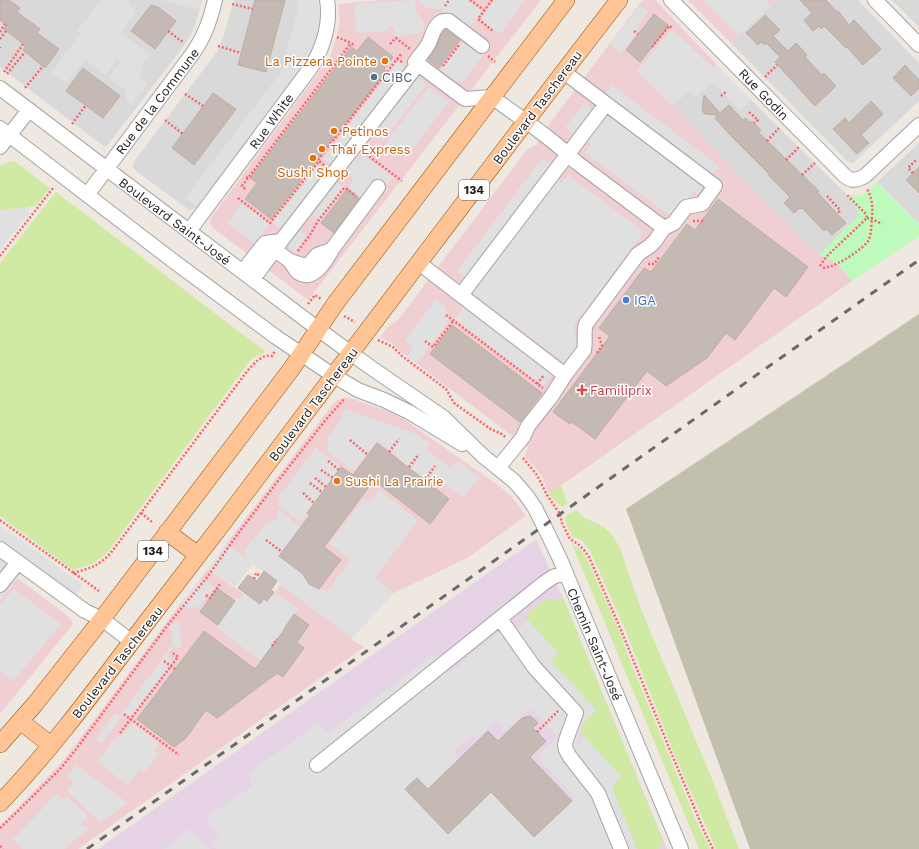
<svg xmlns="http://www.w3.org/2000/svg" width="919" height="849" font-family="'Work Sans',sans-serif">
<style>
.residential{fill:#dad9d9}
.commercial{fill:#f0cfd2}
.industrial{fill:#e7d3e6}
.construction{fill:#c2bfac}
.grass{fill:#d0eaa4}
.park{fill:#befabb}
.parking{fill:#e0e0e0;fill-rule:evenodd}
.building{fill:#c5b9b4;stroke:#c0aca3}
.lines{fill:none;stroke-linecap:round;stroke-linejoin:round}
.minor-casing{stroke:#a3a3a3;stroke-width:16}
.major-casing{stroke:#945000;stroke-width:18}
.path{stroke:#fd6266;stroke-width:2.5;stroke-dasharray:2 2;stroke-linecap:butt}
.minor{stroke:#fff;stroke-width:14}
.major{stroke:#fec495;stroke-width:17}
.rail{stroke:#6a6a6a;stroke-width:3;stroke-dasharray:8 8;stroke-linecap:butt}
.food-dot{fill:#e8710a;stroke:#fff;stroke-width:1.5}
.service-dot{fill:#5c6f8a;stroke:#fff;stroke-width:1.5}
.shop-dot{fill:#3f7fe0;stroke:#fff;stroke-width:1.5}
.health-dot{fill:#e0444e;stroke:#fff;stroke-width:1.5}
.labels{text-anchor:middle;stroke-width:3;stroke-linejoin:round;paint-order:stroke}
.shield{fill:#fff;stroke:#606060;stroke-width:1}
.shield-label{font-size:12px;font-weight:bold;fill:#1c1c1c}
.food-label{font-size:13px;fill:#c56008;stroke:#fff;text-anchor:start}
.service-label{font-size:13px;fill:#4e5e75;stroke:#fff;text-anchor:start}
.street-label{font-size:13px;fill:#1c1c1c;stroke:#fff}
.shop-label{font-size:13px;fill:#366cbe;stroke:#fff;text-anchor:start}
.health-label{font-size:13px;fill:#be3a42;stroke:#fff;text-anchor:start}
</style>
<rect width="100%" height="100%" fill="#eee8e1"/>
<path class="residential" d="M0,0H202L196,22L191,35L183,47L106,147L102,145L0,67Z
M234,0H317L320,12V25L317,42L198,208H195L191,210H189L136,171L133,167V163L217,52L223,38Z
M777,0H858L919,63V101L853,163L848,162L731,43Z
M892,0H919V27Z
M717,65L747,96L848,196L847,198L857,207L859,215L819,255L672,106Z
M919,143V224L877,182Z"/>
<path class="commercial" d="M381,0H541L308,300L213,228L210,223L211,218L216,211L330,57L337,36L340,19L338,4Z
M644,0H653L656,1L717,65L672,106L819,255L830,258L837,264L840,266L852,281L549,494L542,476L525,456L526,451L528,448L400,351L394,345L390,342L380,338L384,332L388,327L398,320L526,151L530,148L535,146L550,123L641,2Z
M688,0H777L731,43Z
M342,398H350L356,400L392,413L405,420L499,486L509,494L518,505L526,516L467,558L394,593L351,639L364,647L78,849H0V826L64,760L175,611L208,569L263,608L281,584L226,544L332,405L337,400Z
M17,578L69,617L73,624L0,714V600Z"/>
<path class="industrial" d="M536,539L564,600L667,849H98Z"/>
<path class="construction" d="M919,314V849H750L626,509Z"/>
<path class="grass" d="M14,161L50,188L36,206L13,209L1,210H0V166L9,162Z
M56,192L266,352L253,358L249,362L107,553L92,564L73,570L0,516V263Z
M561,485L567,503L562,507L555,501L549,494Z
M576,510L583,517L602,526L611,533L620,548L641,609L712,779L739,849H716L677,761L624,627L591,553L587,547L581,540L572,536L566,524L565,517Z
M572,544L581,550L586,557L621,635L628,656L694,816L710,849H699Z
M549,599H557L564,600L663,841L661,846L658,849H637L612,788L621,777L581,733C580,723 590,717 596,710L550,660L558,653L525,617C532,610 539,602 549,599Z"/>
<path class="park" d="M877,182L919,224V236L852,281C840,266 838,261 819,255L859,215L857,207L847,197L849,195C862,200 869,190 877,182Z"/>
<path class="parking" d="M101,0H130L128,4L137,11L121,33L151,55L144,63L139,77L148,83L132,105L127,102L125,90L109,78L120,62L117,60L106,75L85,60L66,84L51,73L81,33L77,31Z
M161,0H202L199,10Z
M297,0H317L320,12V25L317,42L311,55L198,208L185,198L281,72L298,9Z
M415,0L416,12L423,22L424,32L395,37L393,27L391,26L387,31L356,33L355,4Z
M417,0H468L482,11L468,30L441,10L425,7Z
M494,0H525L500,34L481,19Z
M703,0H765L771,6L738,35Z
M640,6L648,12L637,25L640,27L621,54L610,44Z
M671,30L686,42L713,68L717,65L752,100L740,110L712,82L696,97L689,91L672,106L637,71Z
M464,40L483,55L462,83L451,78L441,70Z
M398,61L426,84L384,140L375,134L355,161L358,163L364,155L393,177L386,185L370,190L363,199L348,187L354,179L349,173L340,178L336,182L344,188L320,219L311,213L299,230L307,236L295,252L281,241V229L272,222L316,165L326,171L330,164L323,159Z
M612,85L719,166L698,194L694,191L687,200L676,207L669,215L585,153L591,144L576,134L574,135L565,128L584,103L593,110Z
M429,87L449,101L407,157L386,142Z
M542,158L551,165L561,183L568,175L644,232L574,325L577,347L565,363L475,295L465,278L457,271Z
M242,203L270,224L255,244L227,223Z
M29,207L30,212L0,250V210L13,209Z
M436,299L445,306L449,320L417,364L407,356L413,347L405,340Z
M468,301L557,368L543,386L455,319Z
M345,409L416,434L430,444L426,450L451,468L455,463L459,462L480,477L463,498L439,479L432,486L399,460L400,458L377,441L354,471L327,452L328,438L342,418Z
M316,447L341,467L300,522L278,505L281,501L278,498Z
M379,490L418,520L375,578L394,593L352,638L253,564L235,587L208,569L226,544L246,558L245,549L262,529L264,525L277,519L278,509L301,527L279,556L303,574L309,584L327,592L350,560L329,543L364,499L369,503Z
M0,525L83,585L71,601L25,568L0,600Z
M202,577L215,587L199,607L188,608L180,604Z
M14,589L61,624L13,681L0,672V604Z
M274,592L298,609L284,629L283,632L261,661L216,627L235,601L245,593L260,604L264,599L267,601Z
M528,620L558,653L551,661L596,710L582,725L576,744L577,745L585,737L621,777L612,788L637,849H217L211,843L219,835L206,818L252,786L249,773L318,723L328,733L433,655L450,673L506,627L519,629ZM529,709H532L557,737L537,757L575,796L571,802L534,837L491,792L448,833L405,789L417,778L428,789L460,759L453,752L474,734L478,739L496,721L506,731Z
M178,622L180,630L181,648L173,646L171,651L167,657L173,662L130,718L124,714L102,743L96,739L115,713L120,716L169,650L173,640L171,631L168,627Z
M133,723L160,743L154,750L159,754L144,773L139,770L128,785L97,762L115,738L123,735Z
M76,765L120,797L127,803L100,823L67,790L74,782L68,777Z
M57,793L64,801L67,797L88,816L81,823L89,829L64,849H23L13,839L28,824Z
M191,829L210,849H163Z"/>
<path class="building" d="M0,0H9L20,8L17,12L40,29L37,33L59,49L45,68L23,50L26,46L4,29L7,25L0,20Z
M255,0H285L266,72L238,65Z
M800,0H826L837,12H839L849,25L854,20L881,49L863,65L847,47L846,48L824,26L821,29L819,26L813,31L804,20L812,13Z
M151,5L158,7L176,21L155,49L131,31Z
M654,14L669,26L640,62L626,50Z
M765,15L780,30L773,36L788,51L796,43L807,55L805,57L822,75L824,73L836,86L815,106L775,62L780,57L766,43L764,45L761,42L758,45L746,33Z
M445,30H446L460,40L439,68L428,60L436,47L441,35Z
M368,37L393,57L384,69L386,72L271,219L245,199L257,183L250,178L351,47L357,51Z
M905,65L919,80V88L911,96L893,78Z
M83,68L120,96L103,118L66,91Z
M213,93L236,109L194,165L172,148Z
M704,95L720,113L729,105L743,120L746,118L750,123L752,121L761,130L758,132L819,191L817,192L846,223L832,235L826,229L824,231L802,208L801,209L800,208L794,213L784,203L790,197L768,175L769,174L729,134L715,118L718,115L705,114L702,111Z
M871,101L883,114L861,135L869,143L857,154L833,129L845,118L849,123Z
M919,167V193L906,180Z
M347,189L359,198L334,233L321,223Z
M718,199L808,267L786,297L774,288L735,340L726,333L707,358L666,386L647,371L595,439L572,422L570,424L553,412L610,336L599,328L644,268L651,272L687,224L695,230Z
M452,325L542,393L520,422L430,354Z
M377,443L449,499L430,524L374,480L324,547L341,560L319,589L309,584L303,574L279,556L310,515L307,513L341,467L353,475Z
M264,571L277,581L271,590L274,592L267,601L264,599L260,604L238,588L248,575L257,581Z
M217,588L235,601L218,625L200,612Z
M294,614L309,625L297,642L304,648L283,677L277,673L217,718L206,710L186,738L174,747L137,719L204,631L255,669L284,630V629Z
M529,716L532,717L538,723L533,728L546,741L530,757L572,801L534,837L491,792L448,834L405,789L417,778L428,789L488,731L498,741L522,718Z"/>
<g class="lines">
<g class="minor-casing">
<path id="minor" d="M671,0L841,172C849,181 854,182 865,176L919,125
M875,0L919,45
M415,62C420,56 425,50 429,43C433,34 435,19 449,21L482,46
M564,72L715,186L702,204L686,207L674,223L664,228
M0,88L318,329L370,367L443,417L483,456L514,481L526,495L535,508L547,532L560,559L681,849
M0,128L172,260L276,337L334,376L358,390L384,400L409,412L462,444
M0,147L29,110
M87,195L193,53C205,36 210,20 215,0
M189,231L312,66C324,45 331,24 327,0
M281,241L418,64L465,99L492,97C520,118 551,137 576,162L664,228L655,241L650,246L638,254L586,324C583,332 586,341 584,350L565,375L551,397L528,426L523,437L498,468
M274,250C279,253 285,257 290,261C293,264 295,271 299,273C314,282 327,259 333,248L378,187
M290,261L302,265H307L310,263L317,255L328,251
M419,263L565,375
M243,271L265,243L281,241L253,279
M461,295L606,104
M0,549L85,611L102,619L132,642
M0,585L18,562
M499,619L506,627L534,667L576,713L566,740L565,745L566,750L570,757L598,793L621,849
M317,765L544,583L553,577L565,572"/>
</g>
<g class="major-casing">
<path id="major" d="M167,532L198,555
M20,721L51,745
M0,744L35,704L102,619L292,368L335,304L566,0
M0,803C45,756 84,705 123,653C156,610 189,567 222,524C354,349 485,173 619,0"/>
</g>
<path class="path" d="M470,0L484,10
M492,0L478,19L493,31
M232,4L253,9
M445,6L449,0
M168,31L184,43
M634,31L638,34
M0,32L5,24
M337,37L351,43L355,46
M0,39L6,31
M390,44L396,38L410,49
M218,46L241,53
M0,47V48
M652,47L669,26L673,28
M488,56L495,62
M397,59L402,53
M443,66L459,45
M4,72L23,44
M7,74L25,52
M765,77L777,65
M25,88L43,66
M185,94L203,106
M721,96L727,91
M749,112L758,120L754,123
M165,120L183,134
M72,124L86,105
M767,141L779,128
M366,154L402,181
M318,160L397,59L402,62
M786,160L799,147
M913,173L908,168L916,160
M802,175L815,163
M246,177L248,178L351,43
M245,189L242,186L248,178
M827,196L840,210L838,214
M238,198L270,223L319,161L324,165
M867,218L872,219L882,224
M693,221H702L704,218
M298,251L310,235L318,221L344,188L347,189L356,196
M0,256L53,188
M648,264H654L659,257
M820,266L826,257L867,218L866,214L846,194
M823,268C828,267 833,266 838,263C847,259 862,249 868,241C872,234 871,224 872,216C873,206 872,198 867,189
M308,304L315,295L321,299
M446,315L543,388
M344,316L355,322
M378,340L393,347L402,356L446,389L454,403L489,428C495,432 501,432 506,438
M425,341L433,347L454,320
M597,353L602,346L599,336
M537,384L544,375
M350,440L368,455
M389,452L399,439
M523,458L537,475L547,495L560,514L562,523L570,539L578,544L584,550L589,557L621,630L670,750L705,833L713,849
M328,461L339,470
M409,467L419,454
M321,470L333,478
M315,478L326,487
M425,480L435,466
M310,483L322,492
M303,493L314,503
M141,513L152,522
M0,520L99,591
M266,540L282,552
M73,573C90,568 97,567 110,554L248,370C255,363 262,354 272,356L275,351
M254,579L256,573L260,576
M206,595L210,598L220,584
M272,646L277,639
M164,661L175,669
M124,714L179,755
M537,732L558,711
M120,733L178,657L171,652
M0,828L17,812L61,768L77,748L167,626L208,576L237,535L281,477L324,422L345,398
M0,846L3,849"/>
<use href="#minor" class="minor"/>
<use href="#major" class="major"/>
<path class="rail" d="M87,849L919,260"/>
</g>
<g class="food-dot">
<circle cx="385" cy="61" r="4"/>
<circle cx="334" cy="131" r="4"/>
<circle cx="322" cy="149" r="4"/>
<circle cx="313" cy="158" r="4"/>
<circle cx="337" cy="481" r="4"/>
</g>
<circle class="service-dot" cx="374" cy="77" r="4"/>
<circle class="shop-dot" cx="626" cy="300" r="4"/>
<path class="health-dot" d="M580 384h4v4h4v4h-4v4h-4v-4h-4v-4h4z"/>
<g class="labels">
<g class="shield">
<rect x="459" y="180" width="30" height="20" rx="3"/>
<rect x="138" y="541" width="30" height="20" rx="3"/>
</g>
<g class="shield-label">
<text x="474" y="194">134</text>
<text x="153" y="555">134</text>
</g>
<g class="food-label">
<text x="377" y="66" text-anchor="end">La Pizzeria Pointe</text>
<text x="342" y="136">Petinos</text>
<text x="330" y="154">Thaï Express</text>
<text x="313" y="177" text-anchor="middle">Sushi Shop</text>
<text x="345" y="486">Sushi La Prairie</text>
</g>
<g class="service-label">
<text x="382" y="82">CIBC</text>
</g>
<g class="street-label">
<text transform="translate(764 94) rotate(46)" y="5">Rue Godin</text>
<text transform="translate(157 101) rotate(-53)" y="5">Rue de la Commune</text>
<text transform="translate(537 107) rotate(-53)" y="5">Boulevard Taschereau</text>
<text transform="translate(271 121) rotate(-54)" y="5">Rue White</text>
<text transform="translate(175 221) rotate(37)" y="5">Boulevard Saint-José</text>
<text transform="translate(313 404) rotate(-53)" y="5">Boulevard Taschereau</text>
<text transform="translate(595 644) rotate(67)" y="5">Chemin Saint-José</text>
<text transform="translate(117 662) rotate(-52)" y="5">Boulevard Taschereau</text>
</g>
<g class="shop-label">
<text x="634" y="305">IGA</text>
</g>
<g class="health-label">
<text x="590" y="395">Familiprix</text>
</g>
</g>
</svg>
